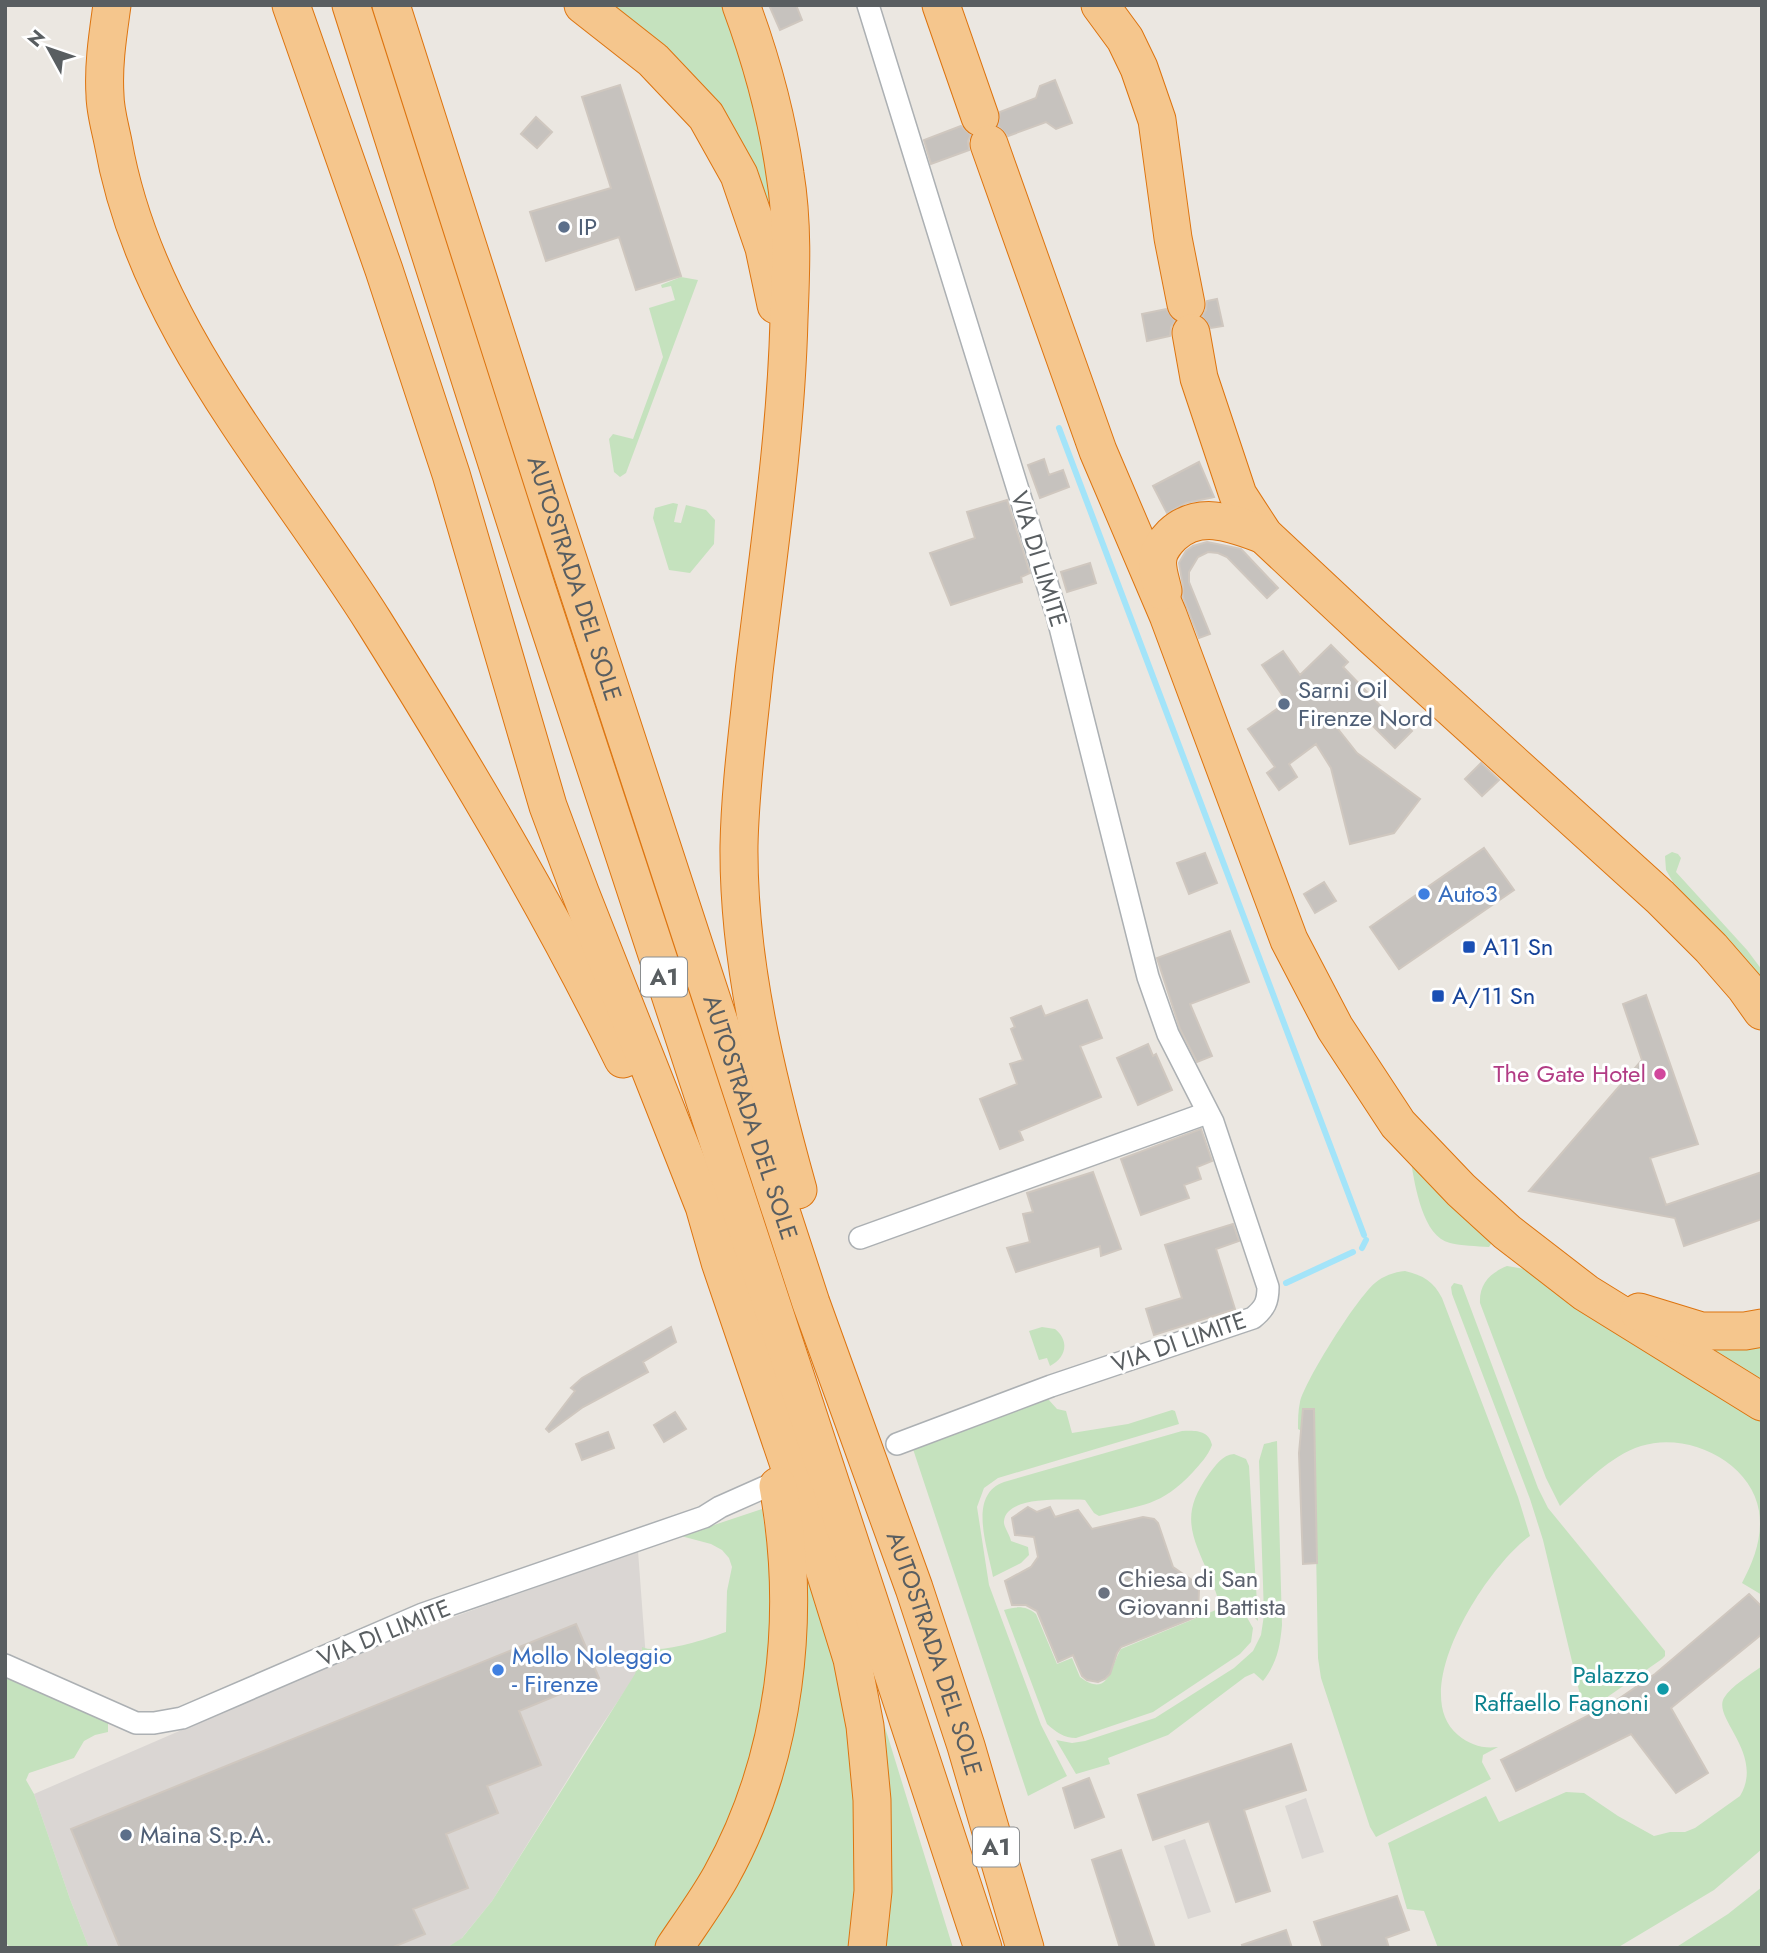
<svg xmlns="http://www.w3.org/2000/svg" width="1767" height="1953" font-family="Jost,sans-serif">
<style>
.industrial{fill:#dad6d3}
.green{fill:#c5e2be}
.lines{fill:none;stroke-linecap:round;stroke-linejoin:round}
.stream{stroke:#a3e4f9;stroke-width:6}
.building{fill:#c6c2be;stroke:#cfc7bf;stroke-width:2}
.street-casing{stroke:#acb0b3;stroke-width:24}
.highway-casing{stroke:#dd740f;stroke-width:39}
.street{stroke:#fff;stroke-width:21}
.highway{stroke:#f5c68d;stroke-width:37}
.service-dot{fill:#5c6f8a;stroke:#fff;stroke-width:2.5}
.shop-dot{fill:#3f7fe0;stroke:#fff;stroke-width:2.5}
.transit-dot{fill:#1a4fb4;stroke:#fff;stroke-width:2.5}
.hotel-dot{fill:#d1479c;stroke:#fff;stroke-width:2.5}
.worship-dot{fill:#6b7280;stroke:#fff;stroke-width:2.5}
.culture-dot{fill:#0f9aa8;stroke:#fff;stroke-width:2.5}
.labels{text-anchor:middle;stroke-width:6;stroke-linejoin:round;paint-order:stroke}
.shield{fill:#fff;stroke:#8b8e90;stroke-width:2}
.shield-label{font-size:23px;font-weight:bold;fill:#595e61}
.service-label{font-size:24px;fill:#4e5e75;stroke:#fff;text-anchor:start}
.street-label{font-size:24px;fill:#595e61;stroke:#fff}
.shop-label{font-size:24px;fill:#366cbe;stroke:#fff;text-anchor:start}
.transit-label{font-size:24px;fill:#164399;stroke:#fff;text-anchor:start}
.hotel-label{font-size:24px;fill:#b23c85;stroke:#fff;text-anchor:end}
.worship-label{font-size:24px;fill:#5b616d;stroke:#fff;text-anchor:start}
.culture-label{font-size:24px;fill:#0d838f;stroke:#fff;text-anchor:end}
</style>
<rect width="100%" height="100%" fill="#ebe7e1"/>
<path class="industrial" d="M638,1551L646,1659L594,1737L492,1901L461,1939L446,1948H89L70,1899L34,1794L389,1640Z
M1306,1798L1324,1852L1302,1859L1285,1806Z
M1185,1839L1211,1912L1188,1919L1164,1846Z"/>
<path class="green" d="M608,5H730L775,171L772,214Z
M681,277L698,280L626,473L620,477L614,472L609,439L613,434L633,439L663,357L649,308L675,300L671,286L662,288L661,285Z
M673,503L678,504L674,522L681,523L686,505L706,510L715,520L714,544L690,573L669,570L653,518L655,508Z
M1672,852L1678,854L1681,858L1676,872L1747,950L1762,970V985L1725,939L1673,882L1666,870L1665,856Z
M1411,1162L1493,1241L1489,1247C1476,1246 1462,1246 1450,1243C1423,1237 1415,1186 1411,1162Z
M1507,1266L1525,1269L1564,1289L1762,1417V1595L1742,1583C1754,1560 1763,1537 1759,1511C1751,1461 1687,1431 1641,1446C1610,1456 1584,1484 1560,1506L1546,1478L1480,1303C1479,1284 1490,1273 1507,1266Z
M1405,1271C1423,1275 1434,1282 1442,1298L1518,1497L1530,1536C1489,1564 1405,1691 1458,1735C1470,1745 1483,1749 1498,1747L1483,1755L1482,1762L1491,1779L1376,1837L1370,1827L1321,1678L1318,1658L1314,1438L1298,1429C1298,1420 1298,1411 1300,1402C1306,1379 1357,1298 1375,1283C1383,1276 1394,1272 1405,1271Z
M1454,1283L1462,1285L1538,1488L1548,1508L1665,1651V1656L1662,1659L1593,1707H1586L1581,1699L1543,1540L1530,1499L1452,1294L1451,1287Z
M1042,1327L1055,1329C1070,1341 1066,1358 1050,1366L1047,1358L1039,1360L1029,1331Z
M1671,1331L1762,1337V1382Z
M1048,1399L1057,1409L1066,1411L1072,1433L1128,1424L1172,1410L1175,1411L1179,1424L998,1478L984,1488L977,1507L989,1585L1041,1725L1067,1776L1028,1796L913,1449Z
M1182,1431C1195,1430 1209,1430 1212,1445C1208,1456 1200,1464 1193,1472C1160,1507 1143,1504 1099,1516L1094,1513L1085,1500C1067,1500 1006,1495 1004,1521C1003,1526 1010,1535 1011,1541L1028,1547L1029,1555L1021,1563L993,1577C988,1548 967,1495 1004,1482Z
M1277,1441L1282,1625C1280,1647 1277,1663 1263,1681L1254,1673L1245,1677L1168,1735L1108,1758L1110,1764L1076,1774L1056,1740L1072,1743L1085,1741L1155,1718L1234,1668L1253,1651L1261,1635L1264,1615L1259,1461L1264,1444Z
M1234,1454L1246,1459L1249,1466L1258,1621L1238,1602L1218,1601C1217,1592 1212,1584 1209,1575C1191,1534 1180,1514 1209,1474C1216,1465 1222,1455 1234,1454Z
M762,1509C766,1538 771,1569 773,1599C777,1681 747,1796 707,1867C692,1893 674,1918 657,1943L654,1948H446L462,1938L492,1901L635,1674L642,1655V1647C659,1655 707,1639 726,1632L727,1591L732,1567L729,1558L722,1550L711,1544L681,1536Z
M804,1564L837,1651L856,1758L858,1948H692L719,1907Z
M1228,1605C1241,1604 1247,1617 1253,1628L1251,1642L1240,1654L1153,1712L1076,1738C1064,1738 1056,1732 1047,1724L1004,1610C1017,1606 1026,1606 1036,1614L1057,1664L1072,1658L1080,1677C1110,1700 1111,1664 1121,1649Z
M1762,1666V1849L1714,1890L1617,1948H1438L1424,1911L1407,1909L1388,1843L1486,1796L1499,1822L1566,1792L1584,1793L1618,1816L1654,1836L1670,1832H1685L1695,1828L1740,1796C1765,1754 1712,1718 1724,1698C1731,1686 1750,1675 1762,1666Z
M5,1673L108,1722V1732L95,1735L84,1741L74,1758L29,1773L26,1780L34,1794L70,1899L89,1948H10L5,1941Z
M862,1677L884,1724L953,1948H873Z
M1762,1887V1948H1675L1728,1914Z"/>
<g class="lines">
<path class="stream" d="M1059,428L1364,1235
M1362,1248L1366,1240
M1286,1283L1353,1252"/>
</g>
<path class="building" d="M769,5H796L802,20L780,30Z
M1055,80L1072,123L1056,129L1046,122L1008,136L998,126L1000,112L1036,98L1040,86Z
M620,85L681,276L636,290L619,237L546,261L530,212L611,188L582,97Z
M536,117L552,132L537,148L521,134Z
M961,126L971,135L968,141L969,150L931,164L924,140Z
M1217,299L1223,326L1211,328L1202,316L1206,310L1207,301Z
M1166,309L1175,321L1171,327L1170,336L1147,341L1142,314Z
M1044,459L1049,475L1063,470L1069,487L1040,498L1028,465Z
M1199,462L1214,497L1186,503L1167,513L1153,486Z
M1007,500L1030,573L1021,577L1022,582L951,605L930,553L975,538L967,512Z
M1207,542L1241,549L1278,588L1267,598L1227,557L1218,553L1208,552L1198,557L1189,572V582L1210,634L1199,638L1183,597V586L1179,563L1186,551L1193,546Z
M1090,563L1096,583L1067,592L1061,572Z
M1331,645L1348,662L1343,667L1392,718L1395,714L1412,731L1395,748L1361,714L1338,729L1357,753L1420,799L1394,833L1350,844L1331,768L1316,744L1289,764L1297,777L1279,790L1267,773L1275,767L1248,729L1287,702L1262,665L1283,651L1300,675Z
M1481,763L1499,780L1482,796L1465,779Z
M1484,848L1514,890L1399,969L1370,927Z
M1205,853L1217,883L1189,894L1177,863Z
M1324,882L1336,901L1315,913L1304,894Z
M1230,931L1249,982L1190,1004L1212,1056L1197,1062L1180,1029L1157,958Z
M1646,995L1698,1144L1650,1158L1666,1205L1762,1172V1219L1684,1246L1675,1218L1529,1191L1642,1060L1623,1004Z
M1087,1000L1102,1038L1080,1046L1101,1097L1019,1131L1023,1140L1000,1149L980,1099L1017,1084L1010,1064L1023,1060L1011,1029L1015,1027L1011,1018L1041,1006L1045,1016Z
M1148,1044L1153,1056L1156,1054L1172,1090L1138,1105L1117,1058Z
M1201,1129L1212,1161L1197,1167L1201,1179L1184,1185L1189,1198L1141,1215L1121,1159Z
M1093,1172L1121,1249L1101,1256L1100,1246L1016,1272L1007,1248L1030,1242L1023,1214L1033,1212L1027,1193Z
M1233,1224L1239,1241L1216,1249L1235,1309L1154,1335L1146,1309L1182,1298L1165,1245Z
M671,1327L676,1342L643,1362L648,1372L583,1407L549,1432L546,1429L575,1391L571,1388L582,1378Z
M1303,1409H1314L1317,1563L1303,1564L1299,1453Z
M675,1412L686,1429L664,1442L654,1425Z
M608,1432L614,1448L582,1460L576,1444Z
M1028,1507L1037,1512L1050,1507L1055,1517L1078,1510L1092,1529L1143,1517L1154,1519L1158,1523L1173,1567L1196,1583L1199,1589L1198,1616L1121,1647L1117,1653L1110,1674L1105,1679L1098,1682L1087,1680L1082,1676L1073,1655L1058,1662L1037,1611L1026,1605H1012L1005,1581L1031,1567L1038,1557L1034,1537L1015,1535L1012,1518Z
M1749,1594L1762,1607V1634L1671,1708L1708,1773L1676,1793L1631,1734L1516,1791L1501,1760L1611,1704L1655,1674Z
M576,1624L599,1678L519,1711L541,1765L487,1786L498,1813L446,1834L468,1888L413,1909L425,1934L391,1948H120L71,1829Z
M1291,1744L1306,1790L1244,1810L1270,1891L1236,1902L1209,1821L1153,1840L1138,1795Z
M1089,1778L1104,1817L1075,1828L1063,1788Z
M1121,1850L1155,1948H1120L1092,1860Z
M1397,1896L1409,1930L1386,1938L1389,1948H1323L1314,1922Z
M1286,1930L1292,1948H1243L1242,1945Z"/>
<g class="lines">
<g class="street-casing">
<path id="street" d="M868,5L1058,619L1148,977L1168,1034L1213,1122L1268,1287C1268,1302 1265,1308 1253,1318L1051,1386L897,1444
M860,1238L1207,1113
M5,1665L136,1723H154L182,1718L423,1614L704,1517L720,1507L765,1487"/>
</g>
<g class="highway-casing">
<g id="highway">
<path d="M112,5C108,34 103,65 105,95C105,110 110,127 113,142C145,326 277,468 374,622C463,764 549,908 623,1059"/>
<path d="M291,5L384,270L451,474L548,806L580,892L704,1206L720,1262L820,1556L852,1659L865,1726L872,1800L873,1891L867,1948"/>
<path d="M351,5L537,589L983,1948"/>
<path id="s1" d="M391,5L546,492L811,1303L914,1588L966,1746L1025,1948"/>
<path d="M583,5L653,60L706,116L739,175L764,248L776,305"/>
<path d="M741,5C761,59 777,117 785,174C793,222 791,271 789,319C786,437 768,555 754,672C748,730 740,789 739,846C738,963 767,1078 798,1190"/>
<path d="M941,5L980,117"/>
<path d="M1100,5L1125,39L1139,68L1157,120L1173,238L1186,304"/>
<path d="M989,144L1098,451L1168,615L1289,940L1335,1028L1398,1124L1461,1190L1507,1232L1586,1293L1762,1402"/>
<path d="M1191,333L1199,378L1238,495L1264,535L1372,636L1660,897L1711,948L1745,987L1762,1011"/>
<path d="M1163,591C1161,581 1156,568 1158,558C1159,550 1166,541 1172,535C1200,509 1234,524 1264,535"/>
<path d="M1639,1312L1701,1331H1745L1762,1328"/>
<path d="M674,1948C690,1924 707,1901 721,1876C786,1759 802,1616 778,1486"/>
</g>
</g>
<use href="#street" class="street"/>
<use href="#highway" class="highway"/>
</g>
<g class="service-dot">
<circle cx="564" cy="227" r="7"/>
<circle cx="1284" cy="704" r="7"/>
<circle cx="126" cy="1835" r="7"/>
</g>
<g class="shop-dot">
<circle cx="1424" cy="894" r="7"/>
<circle cx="498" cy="1670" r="7"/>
</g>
<g class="transit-dot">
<rect x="1462" y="940" width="14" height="14" rx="3.5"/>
<rect x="1431" y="989" width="14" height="14" rx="3.5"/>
</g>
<circle class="hotel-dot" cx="1660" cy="1074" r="7"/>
<circle class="worship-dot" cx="1104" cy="1593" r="7"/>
<circle class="culture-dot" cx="1663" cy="1689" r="7"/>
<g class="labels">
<g class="shield">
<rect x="641" y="957.5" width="46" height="39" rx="5"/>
<rect x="973" y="1827.5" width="46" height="39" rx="5"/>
</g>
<g class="shield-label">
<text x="664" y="985">A1</text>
<text x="996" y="1855">A1</text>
</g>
<g class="service-label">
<text x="578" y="235">IP</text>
<text x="1298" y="698">Sarni Oil<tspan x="1298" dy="28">Firenze Nord</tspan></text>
<text x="140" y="1843">Maina S.p.A.</text>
</g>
<g class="street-label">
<text transform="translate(1039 559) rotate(73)" y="8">VIA DI LIMITE</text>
<text dy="8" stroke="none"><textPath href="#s1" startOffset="602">AUTOSTRADA DEL SOLE</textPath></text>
<text dy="8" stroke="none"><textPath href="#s1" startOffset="1169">AUTOSTRADA DEL SOLE</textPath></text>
<text transform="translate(1179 1342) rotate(-19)" y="8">VIA DI LIMITE</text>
<text transform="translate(384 1633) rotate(-22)" y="8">VIA DI LIMITE</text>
<text dy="8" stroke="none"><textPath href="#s1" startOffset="1736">AUTOSTRADA DEL SOLE</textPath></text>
</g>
<g class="shop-label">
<text x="1438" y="902">Auto3</text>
<text x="512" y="1664">Mollo Noleggio<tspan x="512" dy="28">- Firenze</tspan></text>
</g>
<g class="transit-label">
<text x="1483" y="955">A11 Sn</text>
<text x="1452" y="1004">A/11 Sn</text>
</g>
<g class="hotel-label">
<text x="1646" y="1082">The Gate Hotel</text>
</g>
<g class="worship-label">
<text x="1118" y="1587">Chiesa di San<tspan x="1118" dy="28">Giovanni Battista</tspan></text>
</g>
<g class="culture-label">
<text x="1649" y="1683">Palazzo<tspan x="1649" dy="28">Raffaello Fagnoni</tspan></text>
</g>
</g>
<rect width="1767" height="1953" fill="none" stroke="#595e61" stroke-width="14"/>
<g transform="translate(49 49) rotate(310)" stroke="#ffffff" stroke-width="5" paint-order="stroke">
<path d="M0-5L12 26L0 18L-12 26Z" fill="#595e61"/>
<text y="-10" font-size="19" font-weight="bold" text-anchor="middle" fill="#595e61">N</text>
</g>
</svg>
